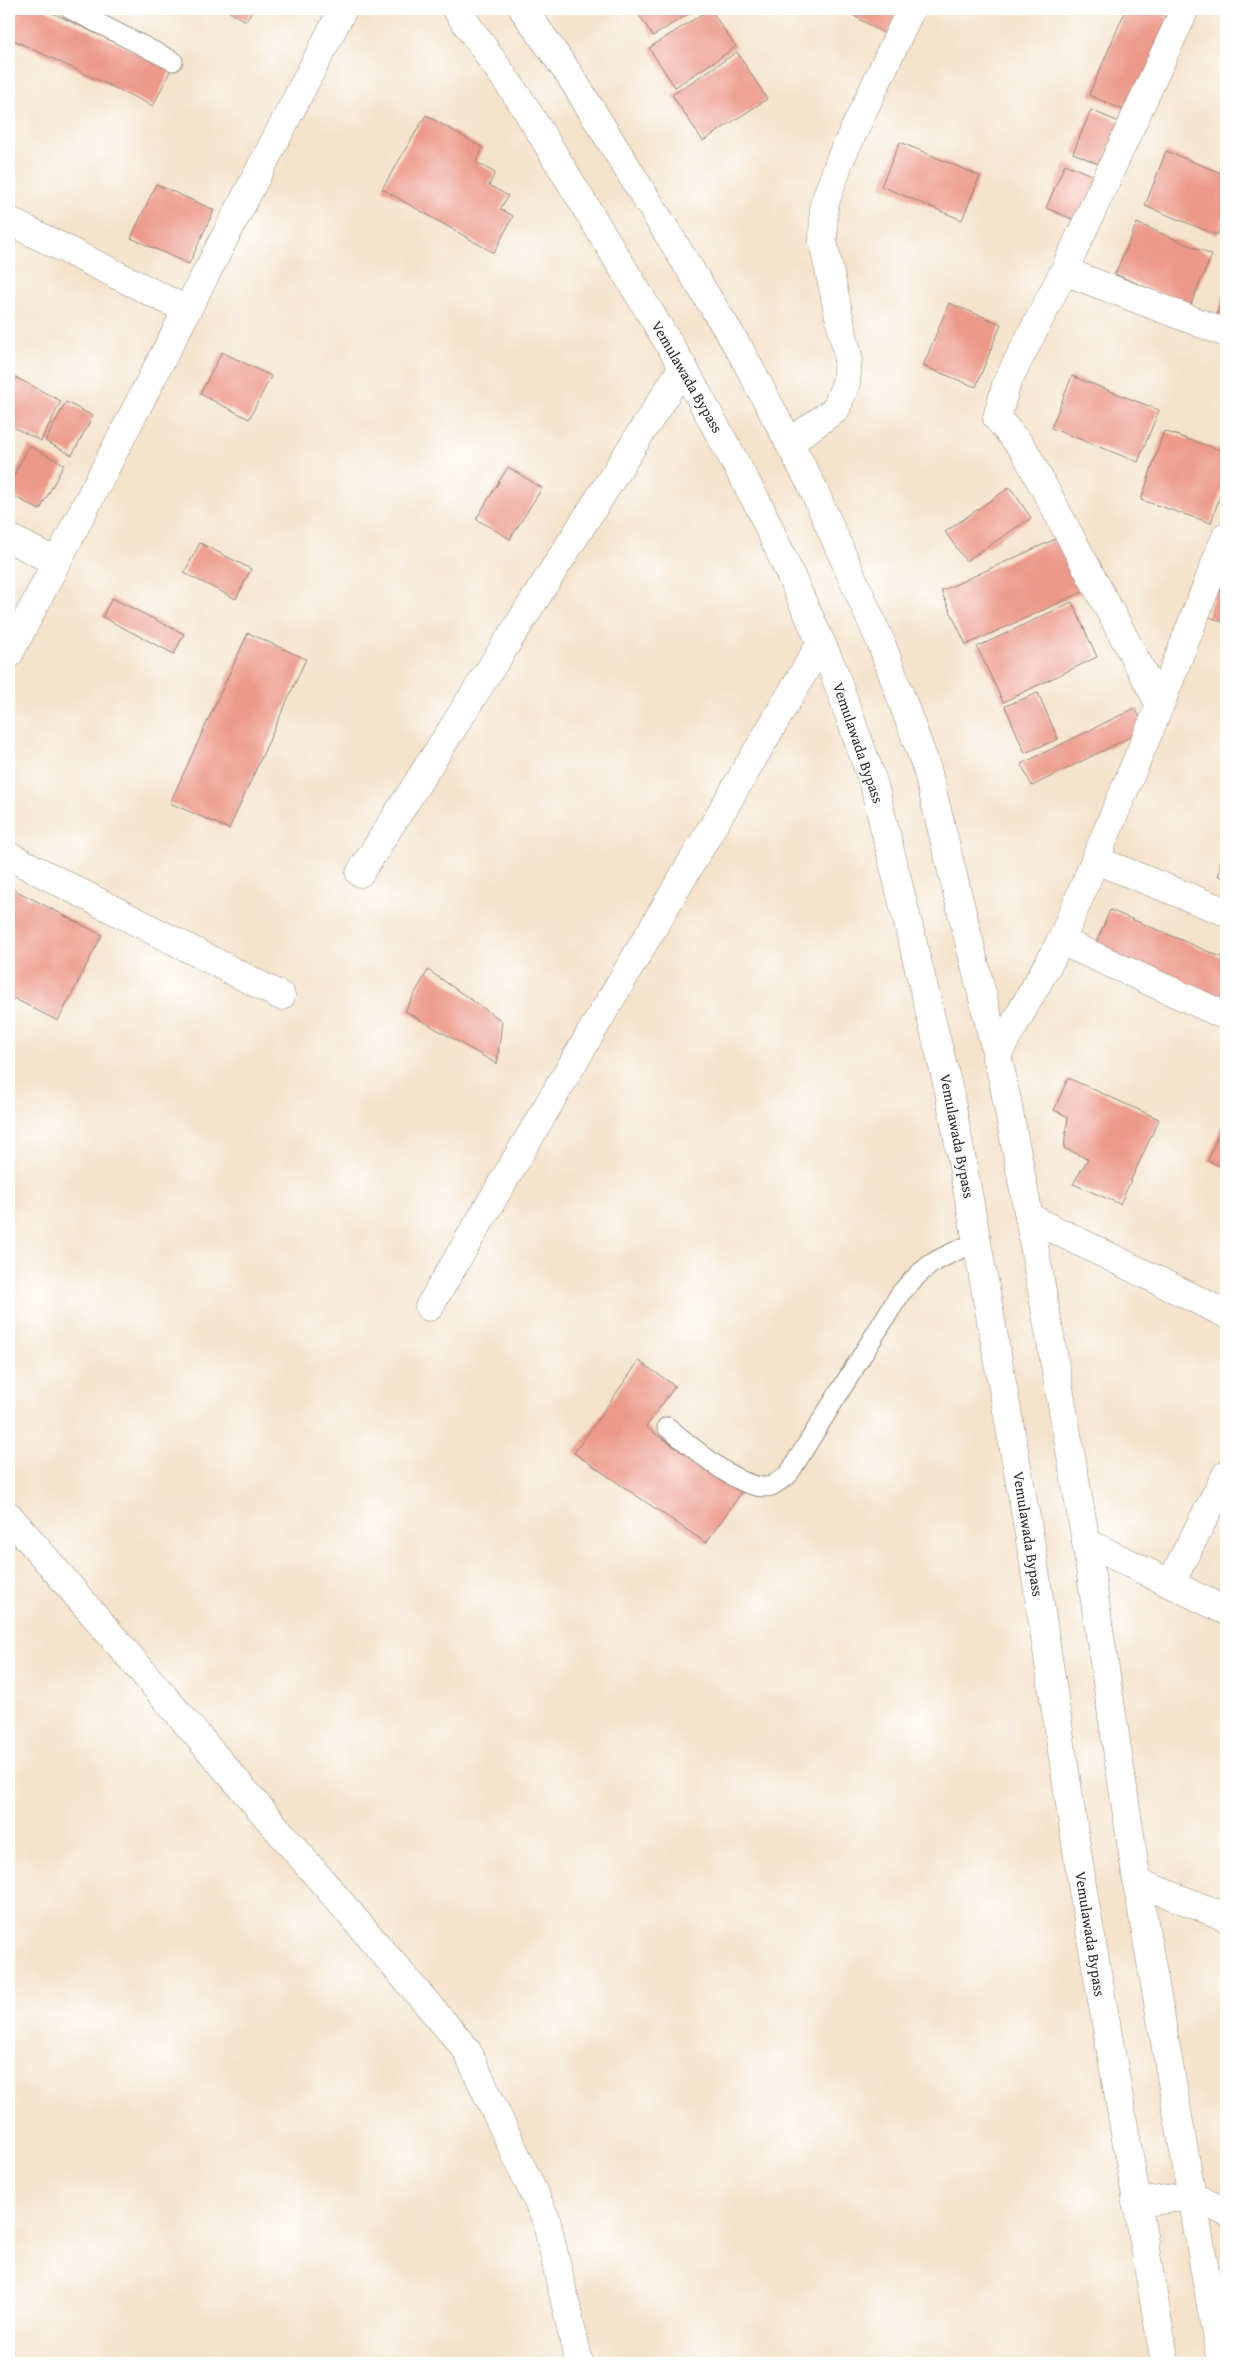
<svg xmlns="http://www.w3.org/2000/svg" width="1235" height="2372" font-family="'Gentium Book Plus',serif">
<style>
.building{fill:#ec9989}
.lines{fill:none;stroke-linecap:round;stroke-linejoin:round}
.service-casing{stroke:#90877b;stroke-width:21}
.minor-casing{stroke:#90877b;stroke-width:29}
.primary-casing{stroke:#90877b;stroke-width:29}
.service{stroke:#fff;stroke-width:19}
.minor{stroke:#fff;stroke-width:28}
.primary{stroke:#fff;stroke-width:28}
.labels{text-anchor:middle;stroke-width:4.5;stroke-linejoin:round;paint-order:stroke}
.street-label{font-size:15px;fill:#2b2b2b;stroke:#fff}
</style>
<rect width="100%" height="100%" fill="#fff"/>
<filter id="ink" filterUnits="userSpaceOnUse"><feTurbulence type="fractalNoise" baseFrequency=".02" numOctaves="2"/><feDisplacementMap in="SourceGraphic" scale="10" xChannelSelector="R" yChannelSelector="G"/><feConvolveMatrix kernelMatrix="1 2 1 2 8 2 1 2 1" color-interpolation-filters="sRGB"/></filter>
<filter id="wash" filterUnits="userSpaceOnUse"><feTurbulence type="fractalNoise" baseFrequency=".0096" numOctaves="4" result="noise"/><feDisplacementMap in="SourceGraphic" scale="20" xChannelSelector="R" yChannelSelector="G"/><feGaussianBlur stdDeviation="1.12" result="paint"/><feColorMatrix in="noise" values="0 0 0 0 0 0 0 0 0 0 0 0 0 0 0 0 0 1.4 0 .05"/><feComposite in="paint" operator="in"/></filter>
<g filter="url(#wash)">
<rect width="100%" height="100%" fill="#f4e3cb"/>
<g id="blocks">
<path class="building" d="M9,9H44L171,69L153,106L9,38Z
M224,9H253L246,21Z
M635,9H696L653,36Z
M710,9L736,47L675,87L649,48Z
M858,9H901L887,35L854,16Z
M1126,9H1146L1171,19L1131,113L1089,95Z
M737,52L767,99L703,141L672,95Z
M1091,110L1133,128L1115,171L1073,153Z
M426,115L483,148L476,162L495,173L489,185L508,196L500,209L513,216L494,253L382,189Z
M900,142L980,176L962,220L881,186Z
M1166,151L1226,175V212L1217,235L1145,206Z
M1065,164L1110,183L1091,227L1046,208Z
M156,184L214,210L189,264L131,238Z
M1137,223L1212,255L1190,306L1115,274Z
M9,237L16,240L9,256Z
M1226,291V325L1214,321Z
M949,303L1001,324L976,387L923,366Z
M222,352L271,376L249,419L200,394Z
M13,376L61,401L41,441L9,425V385Z
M1072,376L1159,410L1138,462L1051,428Z
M66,402L93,416L72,455L45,441Z
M1164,431L1226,452V477L1211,523L1141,500Z
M29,446L64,464L40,510L9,494V485Z
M508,467L542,488L510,539L476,519Z
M1010,487L1031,518L966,561L945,532Z
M1062,536L1087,590L966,645L941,591Z
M200,543L251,569L236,599L184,573Z
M1226,562V623L1207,616Z
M112,598L184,634L174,654L102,617Z
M1072,602L1097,657L1003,702L977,647Z
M248,633L306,659L229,829L170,803Z
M1038,693L1058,739L1025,753L1005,706Z
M1135,708L1146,729L1032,786L1021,764Z
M1226,853V878L1218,876Z
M9,887L102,935L58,1021L9,996Z
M1110,910L1226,959V995L1224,1002L1094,948Z
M428,970L502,1021L497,1064L405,1011Z
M1068,1078L1159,1119L1120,1204L1073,1184L1088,1159L1064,1148L1068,1117L1054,1110Z
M1226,1113V1168L1208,1161Z
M639,1361L675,1386L646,1427L741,1493L706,1543L574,1453Z"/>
</g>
</g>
<g filter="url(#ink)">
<use href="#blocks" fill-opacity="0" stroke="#90877b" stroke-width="1"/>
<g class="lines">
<g class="service-casing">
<path id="service" d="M70,9L173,61
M667,1427C690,1444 742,1494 771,1486C776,1484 783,1478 788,1475L900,1294C927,1262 939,1258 977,1242"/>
</g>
<g class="minor-casing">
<path id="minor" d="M9,221L187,310
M1064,271L1226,333
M789,443L836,409L846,383L848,357L823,242L824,205L840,160L911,9
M9,538L56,562
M9,654L343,9
M1160,705L1024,450L997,418L1007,382L1064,271L1185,9
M9,856L281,996
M1096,860L1226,912
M360,873L683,367
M1061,941L1226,1016
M996,1057L1061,941L1160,705L1226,536
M1029,1217L1226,1314
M429,1307L821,643
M9,1516L466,2049L546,2219L579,2363
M1086,1542L1226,1611
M1170,1584L1226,1475
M1137,1882L1226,1917
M1136,2203L1191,2196L1226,2212"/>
</g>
<g class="primary-casing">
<path id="primary" d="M456,9L523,104L683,367L760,508L832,667L874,785L949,1091L977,1242L1032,1551L1083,1891L1165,2363
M523,9L569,74L740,350L811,484L882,645L927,769L1003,1080L1029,1217L1086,1542L1137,1882L1221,2363"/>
</g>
<use href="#service" class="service"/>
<use href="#minor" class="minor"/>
<use href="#primary" class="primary"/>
</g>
</g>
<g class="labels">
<g class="street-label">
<text transform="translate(687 377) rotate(60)" y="5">Vemulawada Bypass</text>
<text transform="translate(858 743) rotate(71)" y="5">Vemulawada Bypass</text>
<text transform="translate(957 1136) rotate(79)" y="5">Vemulawada Bypass</text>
<text transform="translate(1028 1534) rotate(81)" y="5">Vemulawada Bypass</text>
<text transform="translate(1090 1934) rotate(81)" y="5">Vemulawada Bypass</text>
</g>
</g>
<rect width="1235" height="2372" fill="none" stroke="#fff" stroke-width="30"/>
</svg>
